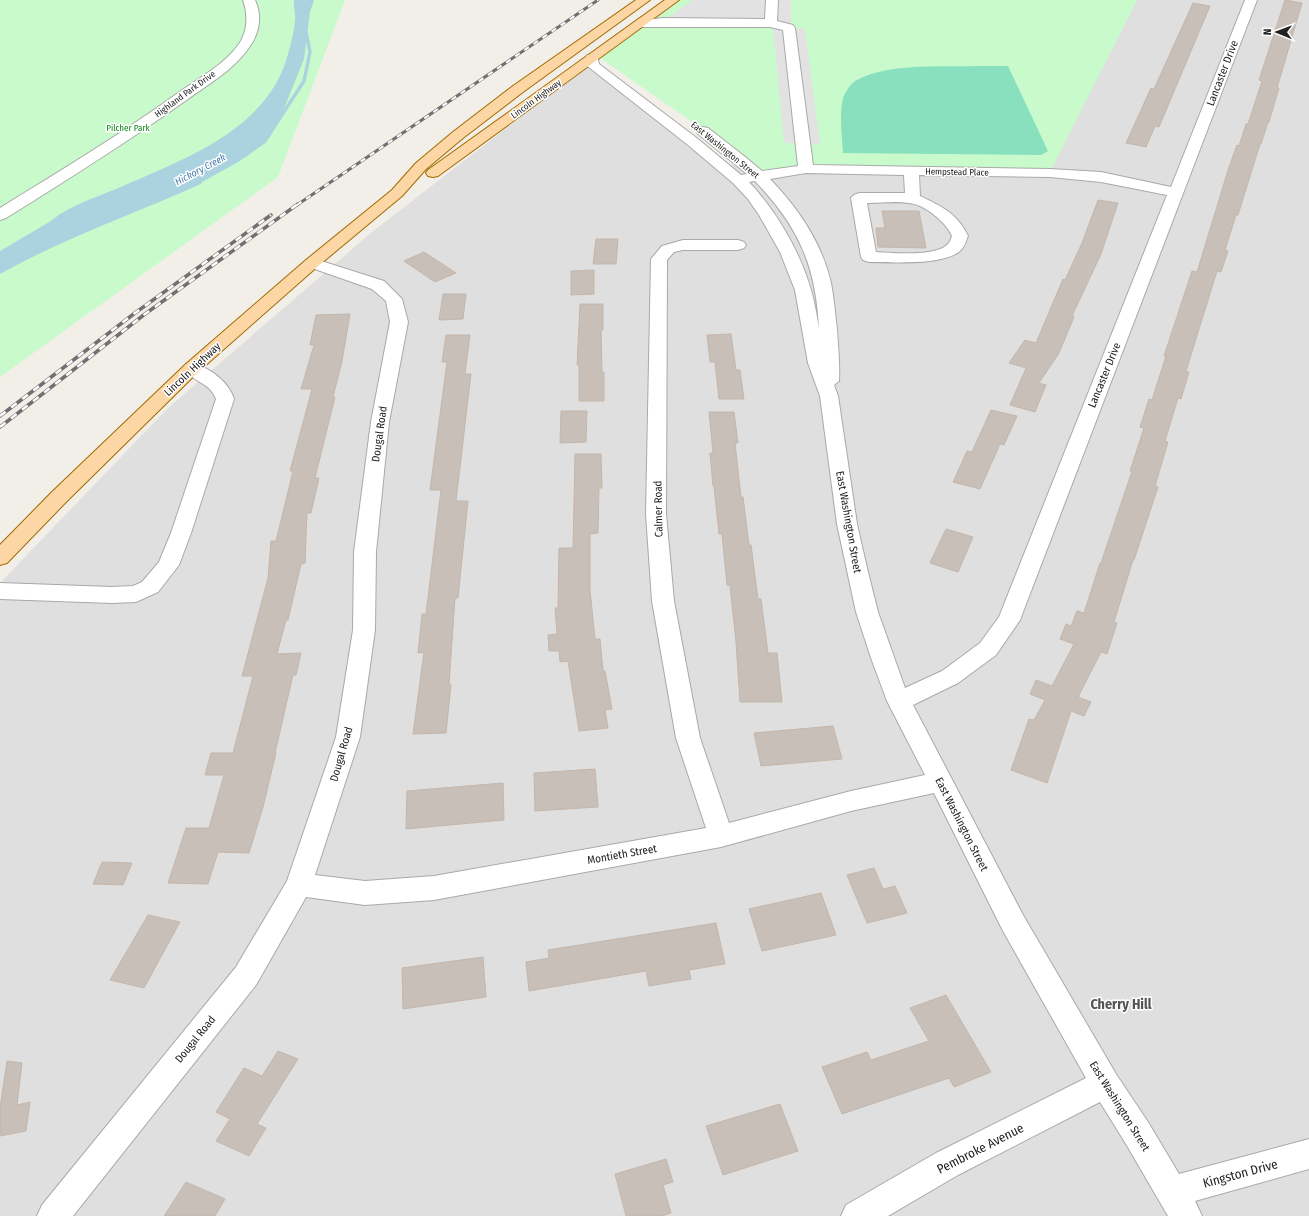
<svg xmlns="http://www.w3.org/2000/svg" width="1309" height="1216" font-family="'Fira Sans Condensed',sans-serif">
<style>
.residential{fill:#e0dfdf}
.park{fill:#c8facc}
.pitch{fill:#88e0be}
.parking{fill:#e2e2e2}
.water{fill:#aad3df}
.lines{fill:none;stroke-linecap:round;stroke-linejoin:round}
.stream{stroke:#aad3df;stroke-width:3.5}
.building{fill:#c7bfb8;stroke:#c4b6ab}
.minor-casing{stroke:#a9a9a9;stroke-width:2}
.major-casing{stroke:#a06b00;stroke-width:2}
.minor{fill:#fff;fill-rule:evenodd}
.major{fill:#fcd6a4;fill-rule:evenodd}
.rail-far1-casing{stroke:#707070;stroke-width:3}
.rail-casing{stroke:#707070;stroke-width:3.5}
.rail-far1{stroke:#fff;stroke-width:2;stroke-dasharray:5.5;stroke-linecap:butt}
.rail{stroke:#fff;stroke-width:2.5;stroke-dasharray:7;stroke-linecap:butt}
.labels{text-anchor:middle;stroke-width:3;stroke-linejoin:round;paint-order:stroke}
.far-street-label{font-size:9px;fill:#222;stroke:#fff}
.far-park-label{font-size:9px;fill:#0c8416;stroke:#fff}
.far-water-label{font-size:10px;font-style:italic;fill:#4a7aab;stroke:#fff}
.street-label{font-size:11px;fill:#222;stroke:#fff}
.near-street-label{font-size:13px;fill:#222;stroke:#fff}
.near-neighbourhood-label{font-size:14px;font-weight:bold;fill:#555;stroke:#fff}
</style>
<rect width="100%" height="100%" fill="#f2efe9"/>
<path class="residential" d="M1137,0H1309V1216H0V583L169,407L372,232L588,65L704,159L763,171L1050,170Z"/>
<path class="park" d="M0,0H345L278,177L0,377Z
M678,0H1137L1051,170L763,171L600,58Z"/>
<path class="pitch" d="M978,66H1008L1048,151L1041,155L843,153C842,135 839,116 843,98C846,90 852,81 861,78C894,63 942,67 978,66Z"/>
<path class="parking" d="M692,0H791V23L663,22Z
M773,27L805,29L820,144L784,143Z"/>
<path class="water" d="M294,0H314L310,12L304,59L281,116L264,141L240,161L202,182L201,184C134,214 64,238 0,274V251L51,221C67,207 96,197 116,189C181,160 268,131 288,54C291,43 294,32 295,21C296,14 293,7 294,0Z"/>
<g class="lines">
<path class="stream" d="M244,156L265,141L304,81L310,52L305,27"/>
</g>
<path class="building" d="M1285,0L1302,3L1277,88H1279L1269,122H1268L1261,144H1260L1238,215H1236L1225,250L1228,251L1221,272L1217,271L1186,371L1189,372L1181,399L1178,398L1165,441L1168,442L1155,486L1158,487L1134,560H1133L1114,622L1117,623L1107,654L1101,652L1078,697L1091,702L1084,716L1071,711L1047,783L1011,770L1029,719L1034,720L1045,700L1030,694L1036,680L1052,686L1074,644L1060,639L1066,624L1071,626L1077,611L1084,613L1100,563H1101L1132,471H1130L1144,428L1140,427L1149,399L1152,400L1166,356H1164L1192,271L1197,272L1229,167L1237,145L1239,146L1246,124H1248L1262,81L1259,80Z
M1193,3L1210,6L1159,127L1155,126L1146,147L1126,143L1151,88L1154,89Z
M1098,200L1118,203L1101,254L1072,316L1074,317L1059,353L1039,383L1046,385L1035,412L1010,405L1026,368L1009,363L1025,340L1036,343L1063,279L1065,280L1082,243Z
M882,211H919L926,248L878,247L876,228H885Z
M596,239H618L616,264H593Z
M424,252L456,273L435,282L404,261Z
M594,270V294L571,295V271Z
M443,294H466L463,319L439,320Z
M580,304H603V330H601L602,372H604V401H579V365H577Z
M350,314L342,361L333,397H335L315,478H319L311,513H307L305,563L301,564L288,620H286L277,654L301,653L296,675H293L275,753H276L263,807L249,853L218,852L208,884L168,883L186,828H209L224,775H205L211,753H233L253,676H242L268,578L271,541H276L293,471H290L312,389H301L314,345H310L316,315Z
M731,334L736,370H740L744,399H719L715,362H710L707,335Z
M446,335H470L465,374H471L456,501H468L458,598H455L449,685H451L446,733L413,734L424,652L418,653L422,614H426L441,490H430L447,362H442Z
M991,410L1017,416L1004,445L1000,444L980,489L953,482L967,451L972,452Z
M561,411H587L586,442L560,443Z
M709,412H734L738,443H735L741,497H743L749,545H751L758,599H761L768,653H777L782,702H740L736,642L730,585H727L722,534H719L714,486H713L710,453H713Z
M575,454H601L602,488H599L598,533L590,534V590L595,639H600L603,671H605L612,709L605,710L608,728L579,731L568,661L560,662L559,651H549L548,635L557,634L555,608H558L559,548H573Z
M946,529L973,537L958,572L930,563Z
M833,726L842,759L761,766L754,733Z
M595,769L598,807L535,811L534,773Z
M503,783L504,820L406,829L407,791Z
M102,862L132,863L123,885L93,884Z
M874,868L883,889L895,886L907,913L867,923L847,875Z
M821,893L836,935L762,951L749,909Z
M148,915L180,922L144,988L110,980Z
M716,923L725,964L689,970L691,979L649,986L646,971L529,991L526,962L549,958L548,950Z
M483,957L486,997L403,1009L402,968Z
M946,995L991,1072L954,1087L949,1078L842,1114L822,1067L867,1052L871,1060L929,1041L910,1008Z
M278,1051L298,1059L257,1124L266,1128L249,1156L216,1141L230,1119L216,1112L244,1068L262,1076Z
M7,1061L22,1063L17,1105L30,1102L26,1131L0,1136V1108Z
M780,1104L798,1151L723,1175L706,1126Z
M666,1159L673,1182L663,1185L671,1213L662,1216H626L615,1174Z
M186,1182L225,1199L215,1216H164Z"/>
<g class="lines">
<g class="minor-casing">
<path id="minor" d="M243,0H255C262,15 260,32 250,46C235,69 210,83 188,99C129,141 67,180 6,218L0,220V208C60,171 121,134 178,93C199,78 224,65 239,44C248,31 248,14 243,0Z
M766,0H778L777,21L793,25L795,28L813,165L1050,169L1101,172L1171,187L1245,0H1257L1020,620L996,655L958,683L913,705L1023,915L1116,1074L1148,1122L1179,1174L1309,1139V1169L1195,1201L1202,1216H1168L1126,1144L1100,1102L958,1175L888,1216H841L846,1205L936,1153L1086,1078L1003,931L934,793L851,811L721,847L434,900L365,905L306,897L256,985L73,1216H37L42,1205L236,967L287,881L336,737L353,630L354,552L371,422L390,322L386,301L372,289L306,266L304,263L306,260L312,258L318,260L384,281L402,299L408,322L389,422L376,552L375,630L360,737L315,875L365,881L434,876L706,828L676,738L652,601L646,514L651,259L662,246L683,240H738L744,242L746,245L744,248L738,250H683L674,252L667,260L666,514L674,601L700,738L729,823L851,791L925,775L887,701L871,658L856,612L837,524L820,396L808,363L795,290L780,252L759,215L748,199L733,183L688,145L586,65L585,58L587,55H597L599,64L698,139L741,175L747,174L698,134L696,131L698,128L703,127L708,128L744,156L762,171L798,166L783,30L770,27H637L635,24L637,21L663,18L765,19ZM806,173L904,175L905,193H859L854,195L851,198L861,257L863,260L869,262C891,262 945,266 961,250C965,246 966,241 968,236C958,214 941,206 920,196L919,175L1050,177L1101,182L1167,195L999,617L980,643L942,671L905,688L878,612L867,568L857,524L838,396L834,385L839,381C840,363 838,346 837,329C835,314 834,298 831,283C822,243 798,208 770,179ZM755,181C799,227 816,266 819,329C817,317 815,303 811,290C800,251 776,211 749,182ZM867,203C881,203 895,201 909,203C924,204 946,222 952,236C951,239 950,242 948,244C936,257 892,253 876,252Z
M192,363C209,367 229,382 234,399L191,533L179,565L158,592L136,602L112,603L0,599V583L112,587L133,586L142,582L159,562L171,533L216,399C210,382 192,382 183,368L186,364Z"/>
</g>
<g class="major-casing">
<path id="major" d="M636,0H650L523,92L463,138L426,169L402,196L318,266L198,372L66,502L7,563L0,565V545L52,492L186,364L306,260L392,190L416,163L453,132L513,86Z
M665,0H679L438,176L433,177L428,176L426,173L428,170Z"/>
</g>
<use href="#minor" class="minor"/>
<use href="#major" class="major"/>
<g class="rail-far1-casing">
<path id="rail-far1" d="M297,205L598,0"/>
</g>
<g class="rail-casing">
<path id="rail" d="M0,416L135,313L271,215
M0,427L145,314L298,204"/>
</g>
<use href="#rail-far1" class="rail-far1"/>
<use href="#rail" class="rail"/>
</g>
<g class="labels">
<g class="far-street-label">
<text transform="translate(185 94) rotate(-36)" y="3">Highland Park Drive</text>
<text transform="translate(536 99) rotate(-36)" y="3">Lincoln Highway</text>
<text transform="translate(725 150) rotate(39)" y="3">East Washington Street</text>
<text transform="translate(957 172) rotate(1)" y="3">Hempstead Place</text>
</g>
<g class="far-park-label">
<text x="128" y="131">Pilcher Park</text>
</g>
<g class="far-water-label">
<text transform="translate(200 169) rotate(-28)" y="4">Hickory Creek</text>
</g>
<g class="street-label">
<text transform="translate(1222 73) rotate(-69)" y="4">Lancaster Drive</text>
<text transform="translate(192 369) rotate(-43)" y="4">Lincoln Highway</text>
<text transform="translate(1104 375) rotate(-68)" y="4">Lancaster Drive</text>
<text transform="translate(379 434) rotate(-82)" y="4">Dougal Road</text>
<text transform="translate(658 509) rotate(-91)" y="4">Calmer Road</text>
<text transform="translate(849 522) rotate(80)" y="4">East Washington Street</text>
<text transform="translate(341 754) rotate(-74)" y="4">Dougal Road</text>
<text transform="translate(962 824) rotate(63)" y="4">East Washington Street</text>
<text transform="translate(622 854) rotate(-10)" y="4">Montieth Street</text>
<text transform="translate(195 1039) rotate(-51)" y="4">Dougal Road</text>
<text transform="translate(1120 1106) rotate(58)" y="4">East Washington Street</text>
</g>
<g class="near-street-label">
<text transform="translate(980 1148) rotate(-27)" y="5">Pembroke Avenue</text>
<text transform="translate(1240 1173) rotate(-15)" y="5">Kingston Drive</text>
</g>
<g class="near-neighbourhood-label">
<text x="1121" y="1009">Cherry Hill</text>
</g>
</g>
<g transform="translate(1277 32) rotate(271)" stroke="#ffffff" stroke-width="3" paint-order="stroke">
<path d="M0-3L7 15L0 10L-7 15Z" fill="#222222"/>
<text y="-6" font-size="11" font-weight="bold" text-anchor="middle" fill="#222222">N</text>
</g>
</svg>
